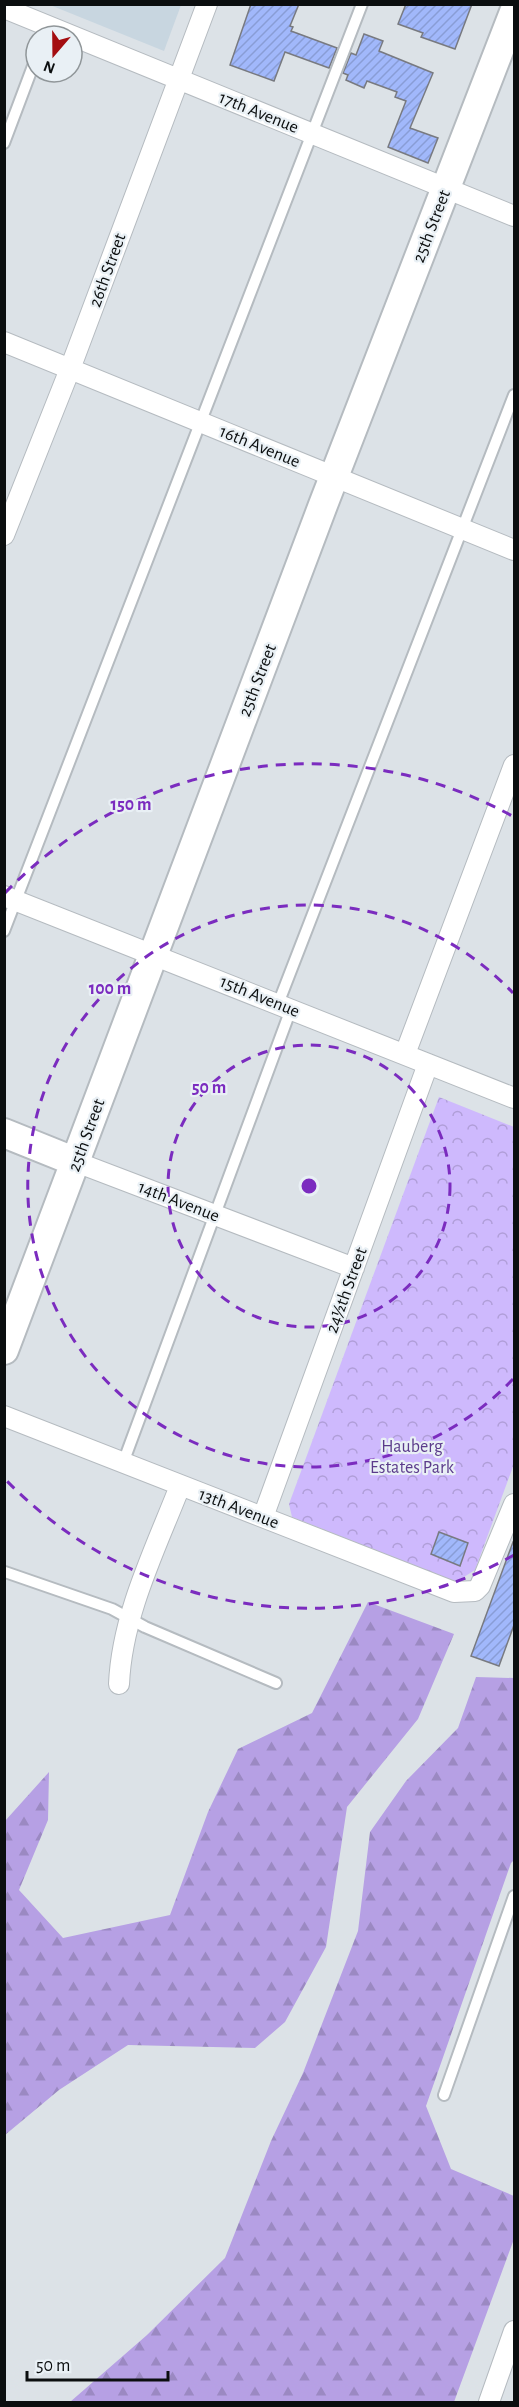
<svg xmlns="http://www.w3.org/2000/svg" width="519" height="2407" font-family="'Alegreya Sans',sans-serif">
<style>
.built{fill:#c8d6e0}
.forest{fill:url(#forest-firs)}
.park{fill:url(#park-crowns)}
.building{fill:url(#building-hatch);stroke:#787a80;stroke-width:1.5}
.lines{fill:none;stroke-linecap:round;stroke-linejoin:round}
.lane-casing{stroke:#b5bbc0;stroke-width:14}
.street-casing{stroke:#b5bbc0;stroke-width:22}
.secondary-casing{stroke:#b5bbc0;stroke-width:32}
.lane{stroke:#fff;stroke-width:10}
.street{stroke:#fff;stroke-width:20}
.secondary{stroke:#fff;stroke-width:28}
.ring{fill:none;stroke:#7b2cbf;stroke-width:3;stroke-dasharray:10 8}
.labels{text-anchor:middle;stroke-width:4.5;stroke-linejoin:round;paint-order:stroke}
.street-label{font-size:18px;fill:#0b0e0f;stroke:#e9f0f5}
.park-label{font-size:18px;fill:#5b3b8b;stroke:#e9f0f5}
.centre{fill:#7b2cbf;stroke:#e9f0f5;stroke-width:3}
.ring-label{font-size:18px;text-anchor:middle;font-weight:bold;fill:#7b2cbf;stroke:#e9f0f5;stroke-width:4.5;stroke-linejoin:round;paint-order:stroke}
</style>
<defs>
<pattern id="forest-firs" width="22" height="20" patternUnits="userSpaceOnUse" patternTransform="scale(1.5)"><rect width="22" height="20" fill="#b6a0e4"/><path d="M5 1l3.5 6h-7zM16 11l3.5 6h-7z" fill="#9b89c2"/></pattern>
<pattern id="park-crowns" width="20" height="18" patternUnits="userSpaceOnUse" patternTransform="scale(1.5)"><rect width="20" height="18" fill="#ceb9fd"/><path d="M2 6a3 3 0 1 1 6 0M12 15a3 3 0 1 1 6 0" fill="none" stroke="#b09ed8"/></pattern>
<pattern id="building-hatch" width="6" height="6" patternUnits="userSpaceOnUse" patternTransform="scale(1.5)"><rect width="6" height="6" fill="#a1b8fb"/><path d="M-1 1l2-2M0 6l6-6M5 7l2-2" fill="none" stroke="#899dd6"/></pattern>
</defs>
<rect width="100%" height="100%" fill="#dce2e7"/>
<path class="built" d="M50,5L181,4V5L164,51Z"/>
<path class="forest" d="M368,1602L454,1634L418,1719L347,1807L326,1947L285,2022L255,2048L128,2045L59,2090L5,2135V1821L49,1772L48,1820L19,1890L63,1938L170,1915L208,1812L238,1749L312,1713Z
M476,1677L514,1678V1860L511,1863L426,2106L451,2169L514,2196V2239L454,2402H70L147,2335L225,2258L271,2141L303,2073L358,1931L370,1832L406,1781L458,1728Z"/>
<path class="park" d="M439,1097L514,1127V1464L475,1570L456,1582L292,1517L289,1504Z"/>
<path class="building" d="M251,4H299L290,26L293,27L291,31L337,48L329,68L285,52L274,81L230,65Z
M406,4H472L455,49L421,37L423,33L398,24Z
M364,34L383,41L379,51L433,73L410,128L438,138L428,163L388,147L406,101L395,97L397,92L367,81L364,88L346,80L348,75L343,73L351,53L356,55Z
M439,1532L468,1543L460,1566L431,1554Z
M513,1542L514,1543V1625L499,1666L471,1656Z"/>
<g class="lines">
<g class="lane-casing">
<path id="lane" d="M4,143L36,58
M4,931L362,4
M278,1004L514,395
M123,1463L291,1009
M5,1572L112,1609L145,1627L276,1683
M444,2095L514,1896"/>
</g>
<g class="street-casing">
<path id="street" d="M4,8L514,216
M4,342L514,550
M4,535L70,369L207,4
M4,896L514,1098
M405,1054L514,765
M76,1162L354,1268
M4,1416L454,1592L475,1591L480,1586L514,1504
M263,1517L428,1064
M119,1684C122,1615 155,1550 180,1486
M489,2402L514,2331"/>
</g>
<g class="secondary-casing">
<path id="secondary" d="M4,1133L76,1162
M4,1350L323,505L514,12"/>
</g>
<use href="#lane" class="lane"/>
<use href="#street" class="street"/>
<use href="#secondary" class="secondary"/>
</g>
<g class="ring">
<circle cx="309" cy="1186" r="141"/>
<path d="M513 1379A281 281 0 1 1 513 993"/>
<path d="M514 1555A422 422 0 0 1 5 1479M5 893A422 422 0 0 1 514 817"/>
</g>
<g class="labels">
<g class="street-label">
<text transform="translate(259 112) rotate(22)" y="6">17th Avenue</text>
<text transform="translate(431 226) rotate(-69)" y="6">25th Street</text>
<text transform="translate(107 270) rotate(-70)" y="6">26th Street</text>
<text transform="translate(260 446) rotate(22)" y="6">16th Avenue</text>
<text transform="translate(257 680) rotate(-69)" y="6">25th Street</text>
<text transform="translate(260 996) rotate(22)" y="6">15th Avenue</text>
<text transform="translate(86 1135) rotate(-70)" y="6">25th Street</text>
<text transform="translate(179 1201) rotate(21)" y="6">14th Avenue</text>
<text transform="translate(346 1290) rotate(-70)" y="6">24½th Street</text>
<text transform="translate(239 1508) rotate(21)" y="6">13th Avenue</text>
</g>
<g class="park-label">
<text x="412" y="1452">Hauberg<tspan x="412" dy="21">Estates Park</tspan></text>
</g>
</g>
<circle cx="309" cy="1186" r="9" class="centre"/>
<g class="ring-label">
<text x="131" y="810">150 m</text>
<text x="110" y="994">100 m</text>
<text x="209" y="1093">50 m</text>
</g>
<rect width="519" height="2407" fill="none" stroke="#0b0e0f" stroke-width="12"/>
<g transform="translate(54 54) rotate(200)"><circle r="28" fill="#e9f0f5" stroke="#909699" stroke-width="1.5"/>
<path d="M0-4.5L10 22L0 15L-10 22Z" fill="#a40d10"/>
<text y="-9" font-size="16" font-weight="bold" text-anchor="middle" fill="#0b0e0f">N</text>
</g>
<path d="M27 2371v9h141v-9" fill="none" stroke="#0b0e0f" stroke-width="3"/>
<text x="36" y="2371" font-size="18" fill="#0b0e0f" stroke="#e9f0f5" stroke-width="4.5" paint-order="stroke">50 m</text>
</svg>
